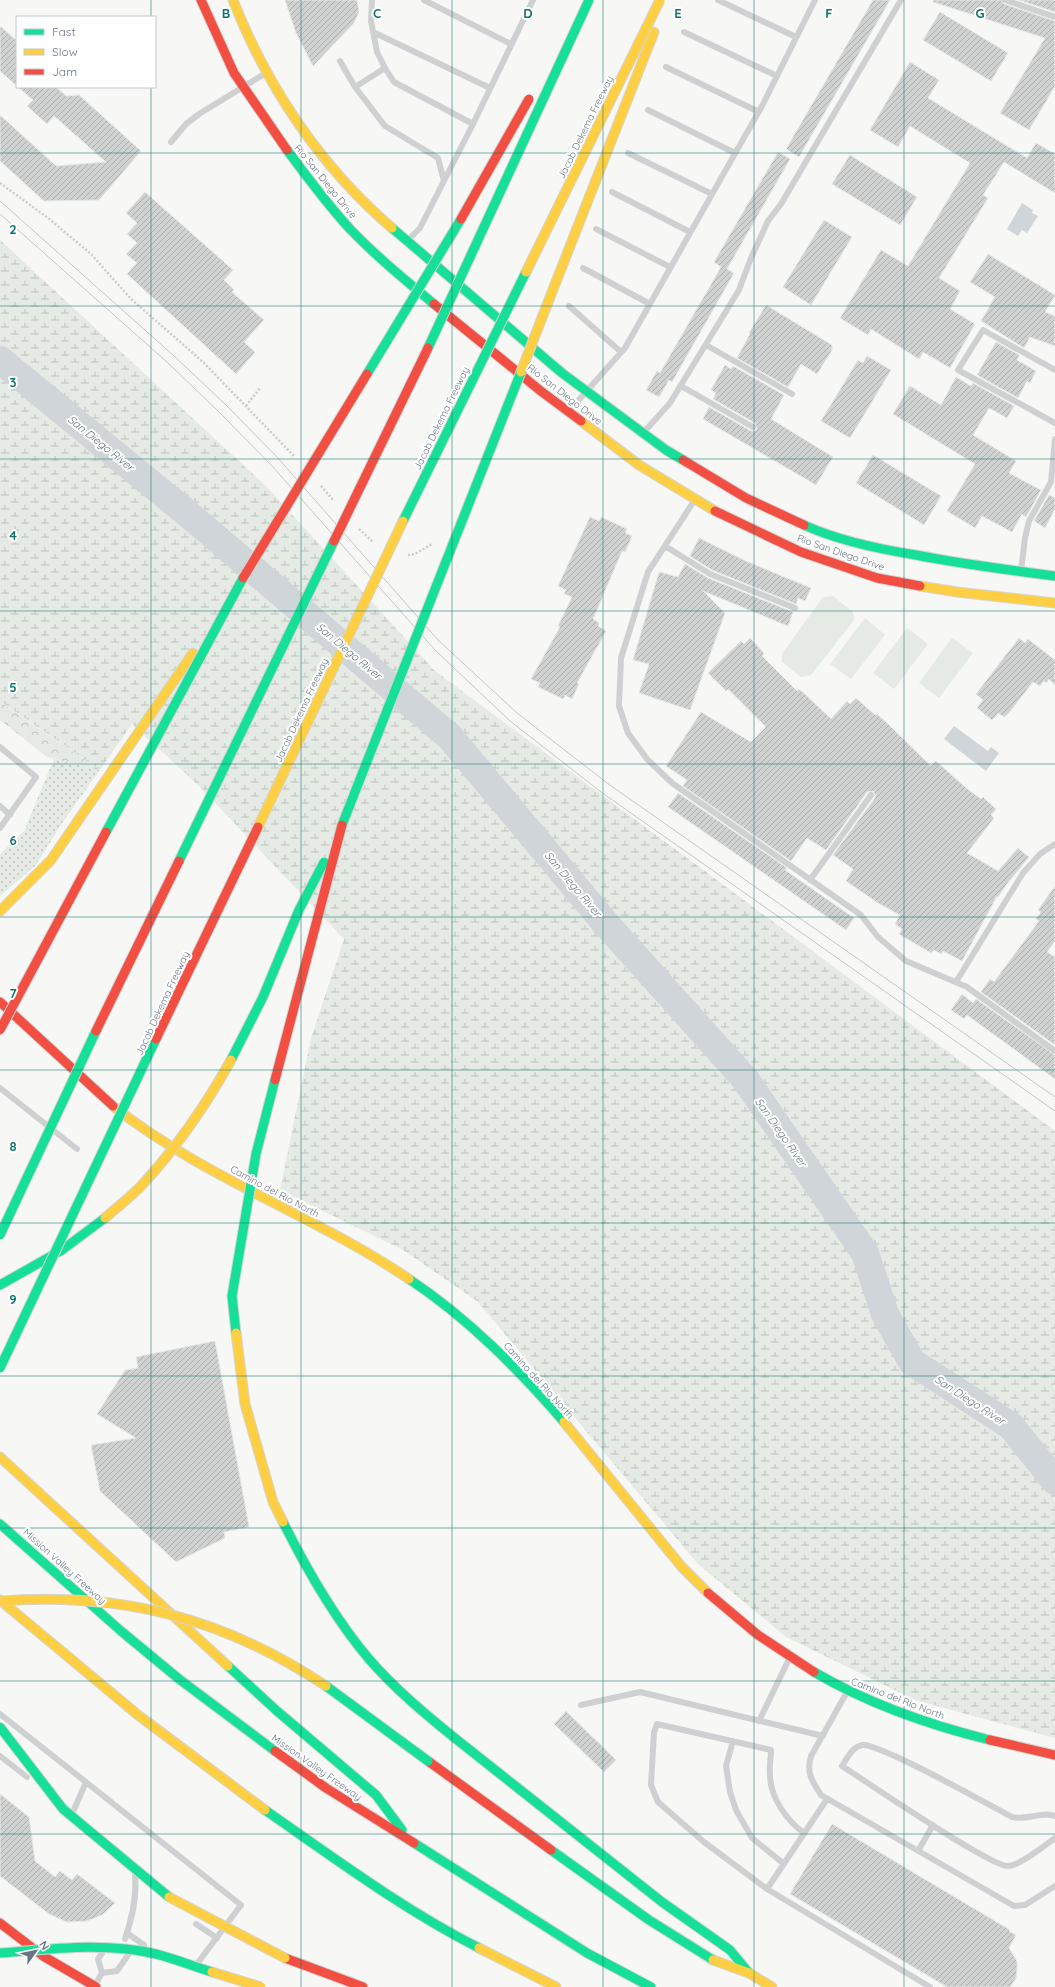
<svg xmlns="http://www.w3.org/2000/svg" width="1055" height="1987" font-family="Quicksand,sans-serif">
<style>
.grass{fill:url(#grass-dots)}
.forest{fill:url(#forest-crowns)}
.wetland{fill:url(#wetland-marsh)}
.park{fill:#e6eae4}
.water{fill:#d0d5d9}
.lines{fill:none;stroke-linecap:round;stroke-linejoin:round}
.river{stroke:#d0d5d9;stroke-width:28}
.building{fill:url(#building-hatch);stroke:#e6e6e6}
.fast-casing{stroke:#d4d5d5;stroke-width:11}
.slow-casing{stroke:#d4d5d5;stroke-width:11}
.jam-casing{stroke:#d4d5d5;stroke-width:11}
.path{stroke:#cccccd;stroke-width:2.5;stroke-dasharray:2 2;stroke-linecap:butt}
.lane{stroke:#cfd0d1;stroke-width:6}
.fast{stroke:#16e098;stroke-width:9}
.slow{stroke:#ffcf43;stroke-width:9}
.jam{stroke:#f24e42;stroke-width:9}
.tram{stroke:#c5c6c6;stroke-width:1}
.fast-bridge-casing{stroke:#d3d4d4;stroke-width:11;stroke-linecap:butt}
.slow-bridge-casing{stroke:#d3d4d4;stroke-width:11;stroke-linecap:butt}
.jam-bridge-casing{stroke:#d3d4d4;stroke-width:11;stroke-linecap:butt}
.fast-bridge{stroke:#16e098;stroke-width:9}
.slow-bridge{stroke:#ffcf43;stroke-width:9}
.jam-bridge{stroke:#f24e42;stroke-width:9}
.grid{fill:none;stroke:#0f766e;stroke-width:1;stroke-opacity:0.55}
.labels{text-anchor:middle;stroke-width:4;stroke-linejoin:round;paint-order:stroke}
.street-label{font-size:10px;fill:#687485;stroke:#fff}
.water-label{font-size:11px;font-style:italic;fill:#637581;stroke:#fff}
.grid-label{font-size:13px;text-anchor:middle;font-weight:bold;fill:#0f766e;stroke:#fff;stroke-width:4;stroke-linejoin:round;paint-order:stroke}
</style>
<defs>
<pattern id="grass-dots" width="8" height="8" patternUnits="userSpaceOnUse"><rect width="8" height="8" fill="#e6eae4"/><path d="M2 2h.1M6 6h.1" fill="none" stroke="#bec2be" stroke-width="1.8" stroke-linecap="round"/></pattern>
<pattern id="forest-crowns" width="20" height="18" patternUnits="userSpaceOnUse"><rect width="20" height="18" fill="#e6eae4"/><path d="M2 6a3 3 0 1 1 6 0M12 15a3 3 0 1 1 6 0" fill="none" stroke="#bec2be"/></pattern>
<pattern id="wetland-marsh" width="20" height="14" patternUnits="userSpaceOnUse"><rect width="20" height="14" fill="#e6eae4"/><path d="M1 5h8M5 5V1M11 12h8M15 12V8" fill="none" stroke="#bec2be"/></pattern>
<pattern id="building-hatch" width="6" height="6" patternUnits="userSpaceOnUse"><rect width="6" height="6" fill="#d0d2d2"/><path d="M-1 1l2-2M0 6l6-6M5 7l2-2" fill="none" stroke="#adafb0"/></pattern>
</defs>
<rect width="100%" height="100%" fill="#f7f7f6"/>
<path class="grass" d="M54,759L100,770L62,823L36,865L0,896V854L24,831Z"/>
<path class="forest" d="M0,701L6,706L100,770L47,757L0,720Z"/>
<path class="wetland" d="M0,240L267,487L435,671L1055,1131V1738L915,1700L786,1637L698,1564L477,1301L403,1250L280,1190L311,1038L344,939L200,787L132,724L100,770L0,701Z"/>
<path class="park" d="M833,596L853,612L854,620L811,675L801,677L782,662V654L823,597Z
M865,618L885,635L851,679L830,664Z
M907,628L928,644L894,689L873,673Z
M952,638L973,653L939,698L919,683Z"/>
<path class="water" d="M1022,203L1033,210L1032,213L1038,216L1027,233L1022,230L1018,236L1007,229Z
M954,726L988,751L991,747L999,753L986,771L944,739Z"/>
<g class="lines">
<path class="river" d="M0,360L188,514L450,737L607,925L745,1079L865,1253L885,1314L912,1362L1011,1426L1055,1481"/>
</g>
<path class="building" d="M285,0H357L359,12L354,23L313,66L296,33Z
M873,0H890L799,157L786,149Z
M934,0H1001L1004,4L1055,21V86L1029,130L1000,113L1045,38L933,2Z
M1019,0H1055V12Z
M940,12L1008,53L991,81L923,40Z
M0,26L17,41V86L0,71Z
M910,62L939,80L928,98L1027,158L1036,143L1055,154V193L1004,162L983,195L988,198L939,278L960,291L950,309L975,324L950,368L923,352L919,359L871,329L868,335L840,318L881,250L908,266L970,163L910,126L898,147L870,130Z
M18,87H56L66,96L79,95L141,151L99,200L44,201L0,161V115L56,166L106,162L54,116L47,124L27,106L33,100Z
M778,152L790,159L727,269L734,273L672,382L669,380L659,397L646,390L657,371L660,373L721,267L714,262Z
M850,155L917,197L900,225L832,184Z
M145,192L233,270L224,280L234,290L232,292L264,320L244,342L255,352L236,374L127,274L137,263L126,254L137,243L127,234L137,223L126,213Z
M824,220L852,237L811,305L783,287Z
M988,254L1055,295L1045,312L1055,316V346L1030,337L1024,348L981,321L995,297L970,282Z
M766,305L832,345V350L817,374L801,364L788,387L737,358L750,334L749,333Z
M996,342L1019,355L1017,360L1036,371L1030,383L1027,381L1018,398L977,375Z
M867,356L891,370L850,438L821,421L858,360L863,363Z
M725,365L731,369L733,366L784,395L771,419L833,457L816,485L703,419L709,407L751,431H755L757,429L755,423L713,399L716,393L711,390Z
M956,377L971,386L973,383L1014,406L1007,418L989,408L973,435L1016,461L1009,473L1041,490L1026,517L1022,514L1012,532L982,516L975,528L947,511L975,464L893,414L910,386L941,405Z
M873,455L941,496L924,525L856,483Z
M1049,495L1055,498V509L1045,528L1034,521Z
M590,517L599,521L601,517L627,529L625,533L632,536L625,552L622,551L593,619L599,623L598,626L606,631L577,683L579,684L572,699L565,695L563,699L538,687L540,683L531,679L560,627L558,626L572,597L564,594L566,590L558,586Z
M699,538L748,562L811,588L805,601L798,598L796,604L712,570L690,556Z
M685,564L708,578L793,612L788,626L703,591L725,613L690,710L639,693L649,664L633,660L659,572L678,577Z
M750,638L764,653L762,656L797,691L799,689L808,697L831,719L847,701L850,704L856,698L875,715L877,714L888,724L931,766L936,761L966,788L981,799L983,797L996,809L991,815L994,818L967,853L998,871L1018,848L1029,857L1006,885L998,897L997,896L962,961L943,951L941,954L934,950L931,953L899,934L902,929L895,924L900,915L878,903L846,881L853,869L833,855L875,798V794L873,791L867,792L826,850L807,838L791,861L683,786L687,780L666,766L701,712L751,742L766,727L728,689L726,691L708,673L741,641L744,644Z
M1019,638L1025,643L1028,639L1055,660V685L1049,679L1046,683L1044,681L1040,686L1033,682L1008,714L1004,717L998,713L992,720L977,708L983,700L976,694Z
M678,793L787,868L785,870L854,918L846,930L668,807Z
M1055,886V941L1047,952L1055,957V1045L981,992L990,979L994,982L1039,921L1036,919L1041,912L1038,910Z
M962,994L973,1003L976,999L1055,1055V1079L967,1015L964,1019L951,1010Z
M215,1341L249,1527L224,1532L225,1538L176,1562L100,1491L91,1445L136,1438L97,1414L125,1370L138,1368L136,1357Z
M566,1711L616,1760L604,1772L554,1724Z
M0,1794L29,1817L35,1861L55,1877L60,1871L72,1880L77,1874L115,1903L102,1915L87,1921L67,1922L49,1914L0,1876Z
M832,1824L1010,1930L1009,1931L1016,1935L1009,1948L1017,1961V1969L1016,1978L1010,1987H947L790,1894Z"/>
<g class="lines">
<g class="fast-casing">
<path id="fast" d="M287,150C307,177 327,204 350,229C376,256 405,280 434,304
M392,228L562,373L666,450L683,460
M804,525C839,541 878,549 916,555C962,564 1008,570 1055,576
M342,825L388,708
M409,1279C469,1319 517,1368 564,1422
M0,1285L62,1250L105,1218
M0,1524L121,1631L179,1679L275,1751
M228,1666L277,1711L376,1795L402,1830
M814,1672C869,1704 929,1725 990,1740
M456,1739L662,1902L730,1950L749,1973
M265,1810C334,1858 404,1910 479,1948
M414,1843L587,1953L651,1987
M551,1850L649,1920L713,1960"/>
</g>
<g class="slow-casing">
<path id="slow" d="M233,0C267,87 321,167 392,228
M543,315L654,32
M581,421L639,465L715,511
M920,586L957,592L1055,603
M0,911L51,860L193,653
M113,1106C204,1178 314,1215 409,1279
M564,1422L681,1566L708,1593
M0,1457L228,1666
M0,1600L138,1715L265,1810
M479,1948L556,1987
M713,1960L749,1973L772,1987"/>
</g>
<g class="jam-casing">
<path id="jam" d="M201,0L234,73L287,150
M434,304L542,392L581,421
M683,460L746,498L804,525
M715,511L801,552L877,578L920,586
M0,1002L113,1106
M708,1593L758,1635L814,1672
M990,1740L1055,1755
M275,1751L326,1788L414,1843
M428,1761L551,1850
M0,1923L43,1956L96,1987
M285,1958L363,1987"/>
</g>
<path class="path" d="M0,183L48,218L91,254L131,299L203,362L295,457
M246,406L260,388
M321,486L333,500
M359,529L373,542
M408,555L415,554L432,544"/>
<path class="lane" d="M372,0L371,21L377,52L385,68L394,82L473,124L533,0
M424,0L511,44
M718,0L796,37
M1005,0L1055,17
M373,32L490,88
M684,32L777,76
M340,61L355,87
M666,67L759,112
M385,68L355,87L385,126L438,158L444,181
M648,110L735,153
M171,142L186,124L199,114L266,73
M628,153L712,194
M612,192L690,232
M596,229L670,267
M409,239L420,228L473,124
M583,268L650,304
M569,306L621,352
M706,345L792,394
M1055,370L983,330L958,370L1055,423
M681,386L753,427
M569,411L625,348L762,106L815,0
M644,432L670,403L739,290L751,258L768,221L781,204L901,0
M694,501L648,572L621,658L619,706L628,733L647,759L672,783L861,915L878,937L906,961L967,987L1055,1051
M665,546L710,574L795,608
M1021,571L1025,538L1029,521L1051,482L1055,439
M0,747L36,777L0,828
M0,806L10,815
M810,880L871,795
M956,982L1023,873L1040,854L1055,844
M0,1088L77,1149
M847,1692L811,1756C806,1773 812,1781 821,1795L1014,1906L1025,1905L1055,1886
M581,1705L640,1692L823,1736
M0,1714L241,1905L197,1964
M759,1721L789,1659
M733,1741L726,1766L730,1792L736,1810L752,1838L784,1864
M0,1756L27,1777
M73,1812L86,1782
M1055,1816C1040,1811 1027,1821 1012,1817C989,1805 881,1744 863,1745C852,1746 847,1759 842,1766C865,1781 991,1867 1008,1866C1021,1865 1044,1846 1055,1838
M804,1833C787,1821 770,1797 770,1775C769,1767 771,1758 771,1750L657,1724L654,1732L651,1785L658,1802L704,1842L767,1889L827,1799
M918,1851L933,1825
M767,1889L930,1987
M196,1924L217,1938
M127,1933L144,1945
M125,1939C132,1918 137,1898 135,1876
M102,1973L117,1971L128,1955
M95,1985L102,1973L98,1959L102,1953"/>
<use href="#fast" class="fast"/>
<use href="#slow" class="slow"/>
<use href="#jam" class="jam"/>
<path class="tram" d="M0,201L173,355L226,405L277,457L438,640L517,713L607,783L1055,1097
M0,214L167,362L219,412L272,466L435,650L510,721L601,792L1055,1111"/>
<g class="fast-bridge-casing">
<path id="fast-bridge" d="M428,348L589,0
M367,374L461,219
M403,521L526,272
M388,708L521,372
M106,832L243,578
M179,861L334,541
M231,1060L263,997L299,910L324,862
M0,1235L96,1031
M236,1333L232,1296L256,1154L275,1080
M0,1368L156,1039
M283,1522C307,1570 334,1618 369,1659C395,1689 425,1714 456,1739
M326,1686L428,1761
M0,1727L63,1809L169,1897
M0,1953C51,1949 106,1942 156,1954C175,1959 193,1966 212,1972"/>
</g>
<g class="slow-bridge-casing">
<path id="slow-bridge" d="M526,272L660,0
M521,372L543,315
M258,827L403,521
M105,1218C117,1207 131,1197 142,1185C177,1147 206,1105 231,1060
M236,1333L245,1404L273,1502L283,1522
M0,1601C122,1592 224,1618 326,1686
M169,1897L285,1958
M212,1972L261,1987"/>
</g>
<g class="jam-bridge-casing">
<path id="jam-bridge" d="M461,219L529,99
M334,541L428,348
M243,578L367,374
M0,1030L106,832
M96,1031L179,861
M156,1039L258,827
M275,1080L342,825"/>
</g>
<use href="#fast-bridge" class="fast-bridge"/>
<use href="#slow-bridge" class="slow-bridge"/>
<use href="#jam-bridge" class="jam-bridge"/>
</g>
<path class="grid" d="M151,0V17M301,0V1987M452,0V1987M603,0V1987M754,0V1987M904,0V1987M151,87V1987M0,153H1055M0,306H1055M0,459H1055M0,611H1055M0,764H1055M0,917H1055M0,1070H1055M0,1223H1055M0,1376H1055M0,1528H1055M0,1681H1055M0,1834H1055"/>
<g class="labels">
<g class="street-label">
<text transform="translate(585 127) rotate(-64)" y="4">Jacob Dekema Freeway</text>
<text transform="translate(326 181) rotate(51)" y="4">Rio San Diego Drive</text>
<text transform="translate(565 394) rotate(38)" y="4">Rio San Diego Drive</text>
<text transform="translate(441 418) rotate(-64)" y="4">Jacob Dekema Freeway</text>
<text transform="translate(841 552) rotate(19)" y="4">Rio San Diego Drive</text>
<text transform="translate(301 710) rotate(-65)" y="4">Jacob Dekema Freeway</text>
<text transform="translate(162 1003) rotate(-65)" y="4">Jacob Dekema Freeway</text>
<text transform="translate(275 1191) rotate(28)" y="4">Camino del Rio North</text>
<text transform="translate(539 1380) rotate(48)" y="4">Camino del Rio North</text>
<text transform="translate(65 1566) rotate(42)" y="4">Mission Valley Freeway</text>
<text transform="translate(898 1698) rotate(21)" y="4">Camino del Rio North</text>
<text transform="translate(317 1767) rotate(35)" y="4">Mission Valley Freeway</text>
</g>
<g class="water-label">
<text transform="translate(101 443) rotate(39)" y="4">San Diego River</text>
<text transform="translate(349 651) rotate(40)" y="4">San Diego River</text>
<text transform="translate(573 884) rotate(50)" y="4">San Diego River</text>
<text transform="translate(781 1132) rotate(55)" y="4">San Diego River</text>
<text transform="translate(970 1400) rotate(33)" y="4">San Diego River</text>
</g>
</g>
<g class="grid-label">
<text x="226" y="18">B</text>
<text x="377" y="18">C</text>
<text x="528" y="18">D</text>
<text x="678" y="18">E</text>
<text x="829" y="18">F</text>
<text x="980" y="18">G</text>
<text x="13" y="234">2</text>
<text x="13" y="387">3</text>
<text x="13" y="540">4</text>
<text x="13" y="692">5</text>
<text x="13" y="845">6</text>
<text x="13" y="998">7</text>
<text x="13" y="1151">8</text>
<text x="13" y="1304">9</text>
</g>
<rect x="16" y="16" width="140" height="72" fill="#ffffff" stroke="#c3c7ce"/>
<rect x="24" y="29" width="20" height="6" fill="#16e098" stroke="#c3c7ce"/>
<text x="52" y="36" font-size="12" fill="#687485">Fast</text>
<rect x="24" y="49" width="20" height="6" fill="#ffcf43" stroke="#c3c7ce"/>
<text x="52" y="56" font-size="12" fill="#687485">Slow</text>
<rect x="24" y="69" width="20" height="6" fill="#f24e42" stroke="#c3c7ce"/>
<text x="52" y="76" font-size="12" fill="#687485">Jam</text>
<g transform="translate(36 1951) rotate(57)" stroke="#ffffff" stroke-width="3" paint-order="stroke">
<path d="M0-3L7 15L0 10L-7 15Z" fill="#687485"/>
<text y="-6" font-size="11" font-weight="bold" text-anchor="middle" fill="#687485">N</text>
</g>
</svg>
